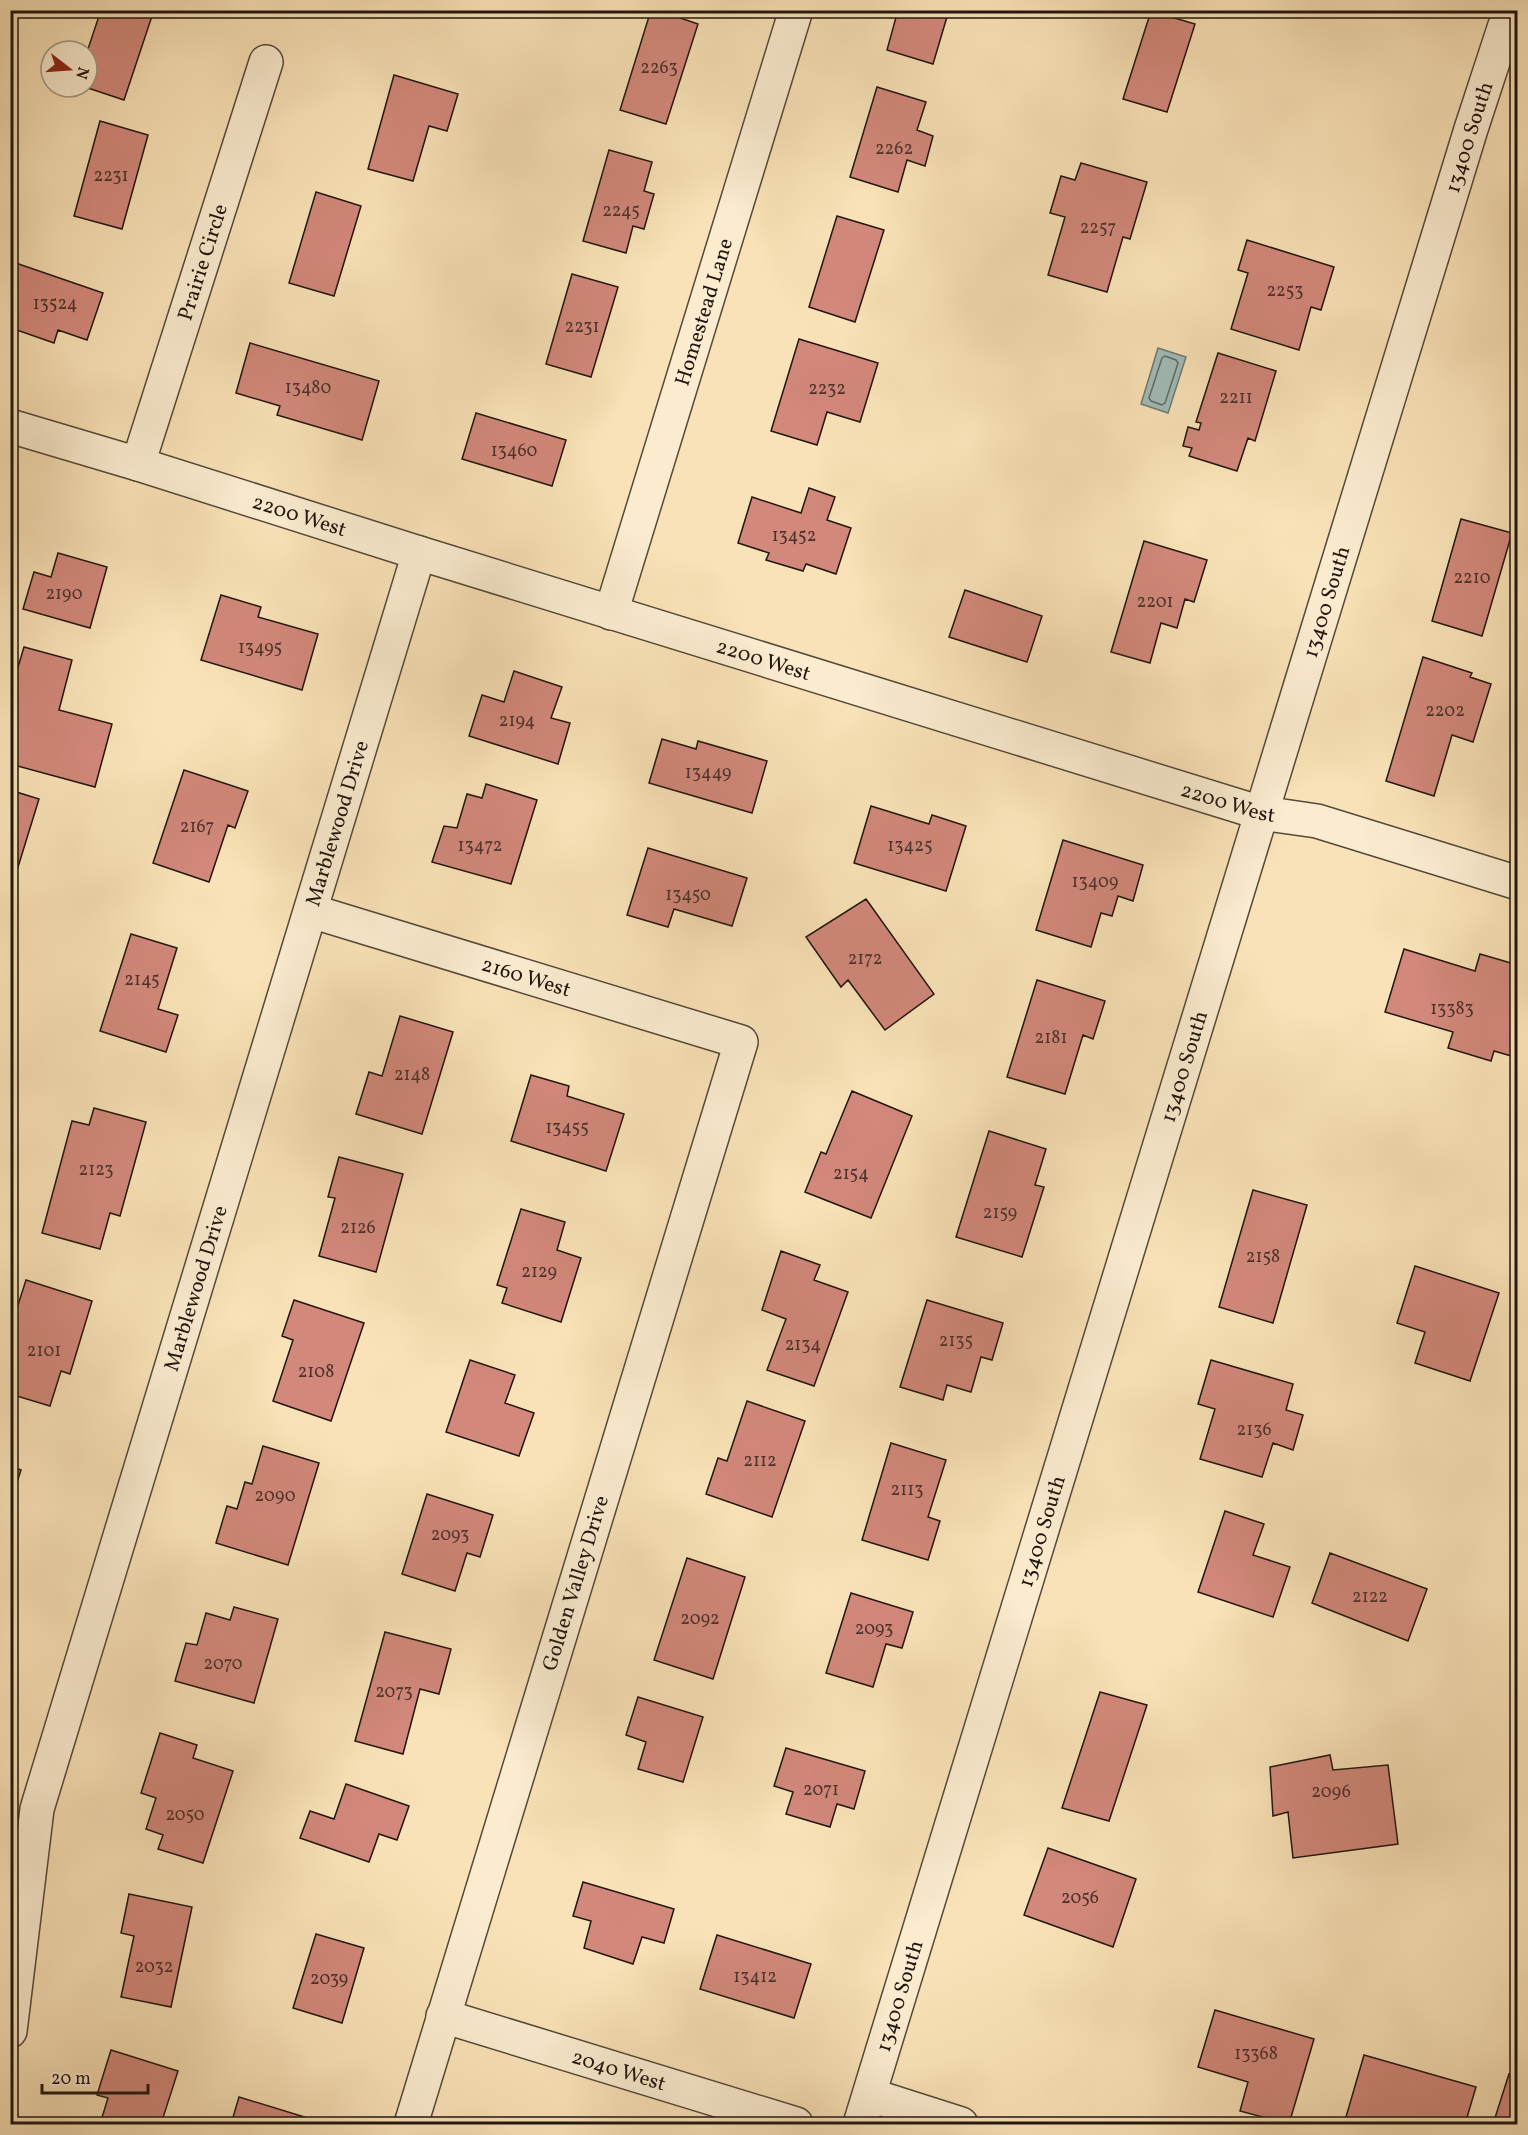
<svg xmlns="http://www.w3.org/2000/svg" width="1528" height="2135" font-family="Vollkorn,serif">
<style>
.water{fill:#a1bcb8;stroke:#6d7a74;stroke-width:1.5}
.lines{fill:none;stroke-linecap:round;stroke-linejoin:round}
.shore{stroke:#606964;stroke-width:1.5}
.building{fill:#d2887b;stroke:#20160f;stroke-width:1.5}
.minor-casing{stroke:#564939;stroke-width:36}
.minor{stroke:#fbecd0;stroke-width:33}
.labels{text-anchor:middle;stroke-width:4.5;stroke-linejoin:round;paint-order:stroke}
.number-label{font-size:18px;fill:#4c322a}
.street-label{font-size:21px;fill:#20160f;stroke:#fbecd0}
</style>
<rect width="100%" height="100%" fill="#f9e2b7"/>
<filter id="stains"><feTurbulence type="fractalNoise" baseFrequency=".00333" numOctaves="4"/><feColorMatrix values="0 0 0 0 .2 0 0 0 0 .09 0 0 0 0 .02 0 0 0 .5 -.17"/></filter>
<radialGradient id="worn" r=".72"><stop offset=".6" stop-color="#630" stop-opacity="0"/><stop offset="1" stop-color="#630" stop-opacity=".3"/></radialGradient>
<path class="water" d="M1158,348L1186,357L1168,413L1141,404Z"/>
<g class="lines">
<path class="shore" d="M1165,356L1176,360L1178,363L1165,403L1162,405L1151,401L1149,398L1162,358Z"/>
</g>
<path class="building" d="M101,10H154L124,100L85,87H87V52Z
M651,10H657L698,24L666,124L620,110Z
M898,10H949L933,64L887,50Z
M1151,11L1195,24L1167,112L1123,99Z
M394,75L458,94L447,131L429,126L413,181L368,169Z
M877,87L926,102L917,130L933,136L925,166L907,160L898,192L850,177Z
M100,121L148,135L122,229L74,216Z
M609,150L652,162L644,191L654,194L644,229L633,226L626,253L583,241Z
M1081,163L1147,182L1130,239L1123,237L1107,292L1048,275L1065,217L1050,213L1061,176L1075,180Z
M316,192L361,206L334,296L289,283Z
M837,216L884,230L855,322L809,307Z
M1247,240L1334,267L1321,310L1311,307L1299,350L1231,329L1248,273L1238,270Z
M10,261L103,293L87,340L58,330L54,343L14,329L18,317L10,314Z
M572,274L618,287L591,377L546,364Z
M799,339L878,363L860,422L827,412L817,445L771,431Z
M250,343L379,381L362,440L277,415L280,406L236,393Z
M1218,353L1276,371L1255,441L1248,438L1237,471L1189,456L1192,448L1183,446L1188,427L1199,430L1201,423L1196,422Z
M476,413L566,440L552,486L462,459Z
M809,488L835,497L827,520L851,528L836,574L806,564L803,571L766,560L769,553L738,543L752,497L801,513Z
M1461,519L1512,533L1482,636L1432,621Z
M1144,541L1207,560L1194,602L1185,599L1177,628L1161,623L1150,663L1111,652Z
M58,553L107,567L90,628L23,609L34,572L51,577Z
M965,590L1042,616L1027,662L949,637Z
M221,595L261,607L258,617L318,634L302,690L201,660Z
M24,647L72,660L59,710L112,724L95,787L10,764V694Z
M1423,657L1472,673L1470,677L1491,684L1473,742L1452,735L1434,796L1386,781Z
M514,671L562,687L551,718L570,723L558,764L469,736L482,695L504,702Z
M662,739L696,749L698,741L767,761L752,813L649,783Z
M184,770L248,791L235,828L228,825L209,882L153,863Z
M486,784L537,800L511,884L432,862L444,826L457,828L467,794L482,798Z
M10,790L39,799L10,893Z
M871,806L929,824L932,815L966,826L946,891L854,863Z
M1063,840L1143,865L1133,901L1118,896L1112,916L1101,913L1091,947L1036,930Z
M648,848L747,878L732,926L674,909L668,927L627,915Z
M866,899L934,994L885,1030L848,980L841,987L806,937Z
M131,934L177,948L158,1009L178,1015L166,1052L100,1031Z
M1404,949L1475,971L1480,954L1518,965V979L1511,1002L1518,1004V1058L1494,1051L1491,1061L1448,1048L1453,1032L1385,1012Z
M1037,980L1105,1001L1093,1039L1083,1035L1065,1094L1007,1077Z
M400,1016L453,1032L422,1134L356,1114L369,1072L382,1076Z
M531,1075L569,1086L567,1096L624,1114L606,1171L511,1141Z
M852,1091L912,1116L871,1218L805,1192L821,1152L826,1154Z
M94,1108L146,1122L120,1216L110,1213L100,1249L42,1233L72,1121L89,1125Z
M989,1131L1046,1149L1035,1185L1044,1187L1022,1257L956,1237Z
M339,1157L403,1174L376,1272L319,1256L335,1198L328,1197Z
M1253,1190L1307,1205L1273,1323L1219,1307Z
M521,1209L565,1222L557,1250L581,1258L561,1322L502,1303L507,1288L497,1285Z
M781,1251L820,1265L814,1280L848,1292L814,1386L767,1370L786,1319L762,1310Z
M1415,1266L1499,1293L1470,1381L1415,1363L1425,1332L1397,1323Z
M26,1280L92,1301L70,1374L61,1371L50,1406L10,1394V1330Z
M294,1300L364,1323L331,1421L273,1401L293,1340L282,1336Z
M927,1300L1003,1323L992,1360L981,1357L971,1392L947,1385L943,1400L900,1387Z
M470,1360L515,1375L505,1403L534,1413L519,1456L446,1432Z
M1211,1360L1293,1384L1286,1410L1303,1415L1293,1450L1273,1443L1262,1477L1200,1459L1215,1409L1198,1404Z
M747,1401L805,1421L772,1517L706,1494L718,1458L727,1461Z
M891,1443L946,1460L928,1517L940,1521L928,1560L862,1540Z
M263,1446L319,1463L288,1565L216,1543L227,1506L237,1509L245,1482L252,1484Z
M10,1466L21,1470L10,1504Z
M427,1494L493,1515L480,1557L467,1553L455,1591L402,1574Z
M1225,1511L1264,1524L1253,1555L1290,1567L1273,1617L1198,1592Z
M10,1529L17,1531L10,1553Z
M1330,1553L1427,1589L1408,1641L1312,1603Z
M687,1558L745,1577L713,1679L654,1660Z
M851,1593L913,1612L902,1648L886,1644L873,1687L826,1673Z
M234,1607L278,1619L254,1703L175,1681L186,1643L197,1645L206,1613L230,1620Z
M385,1632L451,1649L439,1694L420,1689L403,1754L355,1741Z
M1100,1692L1147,1705L1109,1821L1062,1808Z
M638,1697L703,1717L683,1782L638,1769L646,1742L626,1735Z
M160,1733L197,1745L193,1758L233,1771L203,1863L158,1849L163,1835L146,1829L156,1798L141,1793Z
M786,1748L865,1771L854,1809L837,1804L830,1827L786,1814L793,1792L774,1786Z
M1330,1755L1333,1770L1388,1765L1398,1844L1293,1858L1288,1812L1273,1816L1270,1767Z
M346,1784L409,1806L397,1840L379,1834L369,1862L300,1838L310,1811L334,1819Z
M1048,1848L1136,1879L1113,1947L1024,1915Z
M583,1882L674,1909L664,1943L642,1937L633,1964L584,1948L591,1921L573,1916Z
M129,1894L192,1907L171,2007L121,1997L134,1936L121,1933Z
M316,1934L364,1948L342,2023L293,2008Z
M717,1935L811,1964L794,2018L700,1989Z
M1215,2010L1314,2039L1289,2124L1240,2111L1248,2082L1198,2067Z
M111,2050L178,2071L161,2124H100L108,2098L97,2095Z
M1364,2055L1476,2087L1465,2124H1371L1346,2117Z
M1509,2074L1518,2076V2124H1504L1494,2121Z
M239,2097L311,2119L309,2124H231Z"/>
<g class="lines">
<g class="minor-casing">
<g id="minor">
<path id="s1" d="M10,426L138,464L419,553L1261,813L1317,821L1518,883"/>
<path id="s2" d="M138,464L266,62"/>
<path id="s3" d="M611,613L796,10"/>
<path id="s4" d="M311,911L741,1042L411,2124"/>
<path id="s5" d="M443,2016L796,2124"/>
<path id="s6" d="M10,2031L37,1809L419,553"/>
<path d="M870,2095L961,2124"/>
<path id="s7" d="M860,2124L1471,129L1510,10"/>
</g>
</g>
<use href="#minor" class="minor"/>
</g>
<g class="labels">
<g class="number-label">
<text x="659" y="73">2263</text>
<text x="894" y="154">2262</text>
<text x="111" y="181">2231</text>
<text x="621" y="216">2245</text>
<text x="1098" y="233">2257</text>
<text x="1285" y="296">2253</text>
<text x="55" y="309">13524</text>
<text x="582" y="332">2231</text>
<text x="308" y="393">13480</text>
<text x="827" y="394">2232</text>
<text x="1236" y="403">2211</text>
<text x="514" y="456">13460</text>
<text x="794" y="541">13452</text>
<text x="1472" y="583">2210</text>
<text x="64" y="599">2190</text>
<text x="1155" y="607">2201</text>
<text x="260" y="653">13495</text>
<text x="1445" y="716">2202</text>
<text x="517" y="726">2194</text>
<text x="708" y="778">13449</text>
<text x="197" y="832">2167</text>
<text x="480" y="851">13472</text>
<text x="910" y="851">13425</text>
<text x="1095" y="887">13409</text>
<text x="688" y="900">13450</text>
<text x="865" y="964">2172</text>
<text x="142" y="985">2145</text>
<text x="1452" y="1014">13383</text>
<text x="1051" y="1043">2181</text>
<text x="412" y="1080">2148</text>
<text x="567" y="1133">13455</text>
<text x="96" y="1175">2123</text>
<text x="851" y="1179">2154</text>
<text x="1000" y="1218">2159</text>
<text x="358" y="1233">2126</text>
<text x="1263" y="1262">2158</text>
<text x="539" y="1277">2129</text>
<text x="956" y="1346">2135</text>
<text x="803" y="1350">2134</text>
<text x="44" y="1356">2101</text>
<text x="316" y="1377">2108</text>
<text x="1254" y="1435">2136</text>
<text x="760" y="1466">2112</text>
<text x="907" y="1495">2113</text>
<text x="275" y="1501">2090</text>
<text x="450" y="1540">2093</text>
<text x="1370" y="1602">2122</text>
<text x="700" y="1624">2092</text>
<text x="874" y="1634">2093</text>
<text x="223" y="1669">2070</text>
<text x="394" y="1697">2073</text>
<text x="821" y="1795">2071</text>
<text x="1331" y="1797">2096</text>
<text x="185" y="1820">2050</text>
<text x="1080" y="1903">2056</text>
<text x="154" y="1972">2032</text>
<text x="755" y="1982">13412</text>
<text x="329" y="1984">2039</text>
<text x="1256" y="2059">13368</text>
</g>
<g class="street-label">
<text dy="7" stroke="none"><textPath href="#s7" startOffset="2078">13400 South</textPath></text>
<text dy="7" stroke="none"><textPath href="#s2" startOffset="212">Prairie Circle</textPath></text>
<text dy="7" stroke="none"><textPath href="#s3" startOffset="315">Homestead Lane</textPath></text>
<text dy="7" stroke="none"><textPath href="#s1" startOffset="303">2200 West</textPath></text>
<text dy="7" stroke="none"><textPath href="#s7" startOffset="1592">13400 South</textPath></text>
<text dy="7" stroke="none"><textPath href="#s1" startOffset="789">2200 West</textPath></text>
<text dy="7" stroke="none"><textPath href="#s1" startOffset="1275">2200 West</textPath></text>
<text dy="7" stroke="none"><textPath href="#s6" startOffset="1254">Marblewood Drive</textPath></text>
<text dy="7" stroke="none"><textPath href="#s4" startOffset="225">2160 West</textPath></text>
<text dy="7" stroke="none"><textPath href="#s7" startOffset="1106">13400 South</textPath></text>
<text dy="7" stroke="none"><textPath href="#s6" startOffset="768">Marblewood Drive</textPath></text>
<text dy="7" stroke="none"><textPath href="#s7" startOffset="620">13400 South</textPath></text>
<text transform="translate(575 1583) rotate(-73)" y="7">Golden Valley Drive</text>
<text dy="7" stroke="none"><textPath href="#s7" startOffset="134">13400 South</textPath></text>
<text dy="7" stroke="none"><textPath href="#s5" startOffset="184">2040 West</textPath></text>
</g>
</g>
<rect width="1528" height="2135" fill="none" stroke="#f9e2b7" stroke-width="36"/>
<rect x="12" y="12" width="1504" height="2111" fill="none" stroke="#20160f" stroke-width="3"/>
<rect x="18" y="18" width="1492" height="2099" fill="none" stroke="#20160f" stroke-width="1.5"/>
<g transform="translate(69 69) rotate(107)"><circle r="28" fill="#fbecd0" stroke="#a39683" stroke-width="1.5"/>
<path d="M0-4.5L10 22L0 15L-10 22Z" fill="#8f2418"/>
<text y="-9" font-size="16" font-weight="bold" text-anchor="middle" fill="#20160f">N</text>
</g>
<path d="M42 2084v9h106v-9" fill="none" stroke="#20160f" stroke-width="3"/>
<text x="51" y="2084" font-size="18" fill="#20160f" stroke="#fbecd0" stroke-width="4.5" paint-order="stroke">20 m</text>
<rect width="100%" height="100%" filter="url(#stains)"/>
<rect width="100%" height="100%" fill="url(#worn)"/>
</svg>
